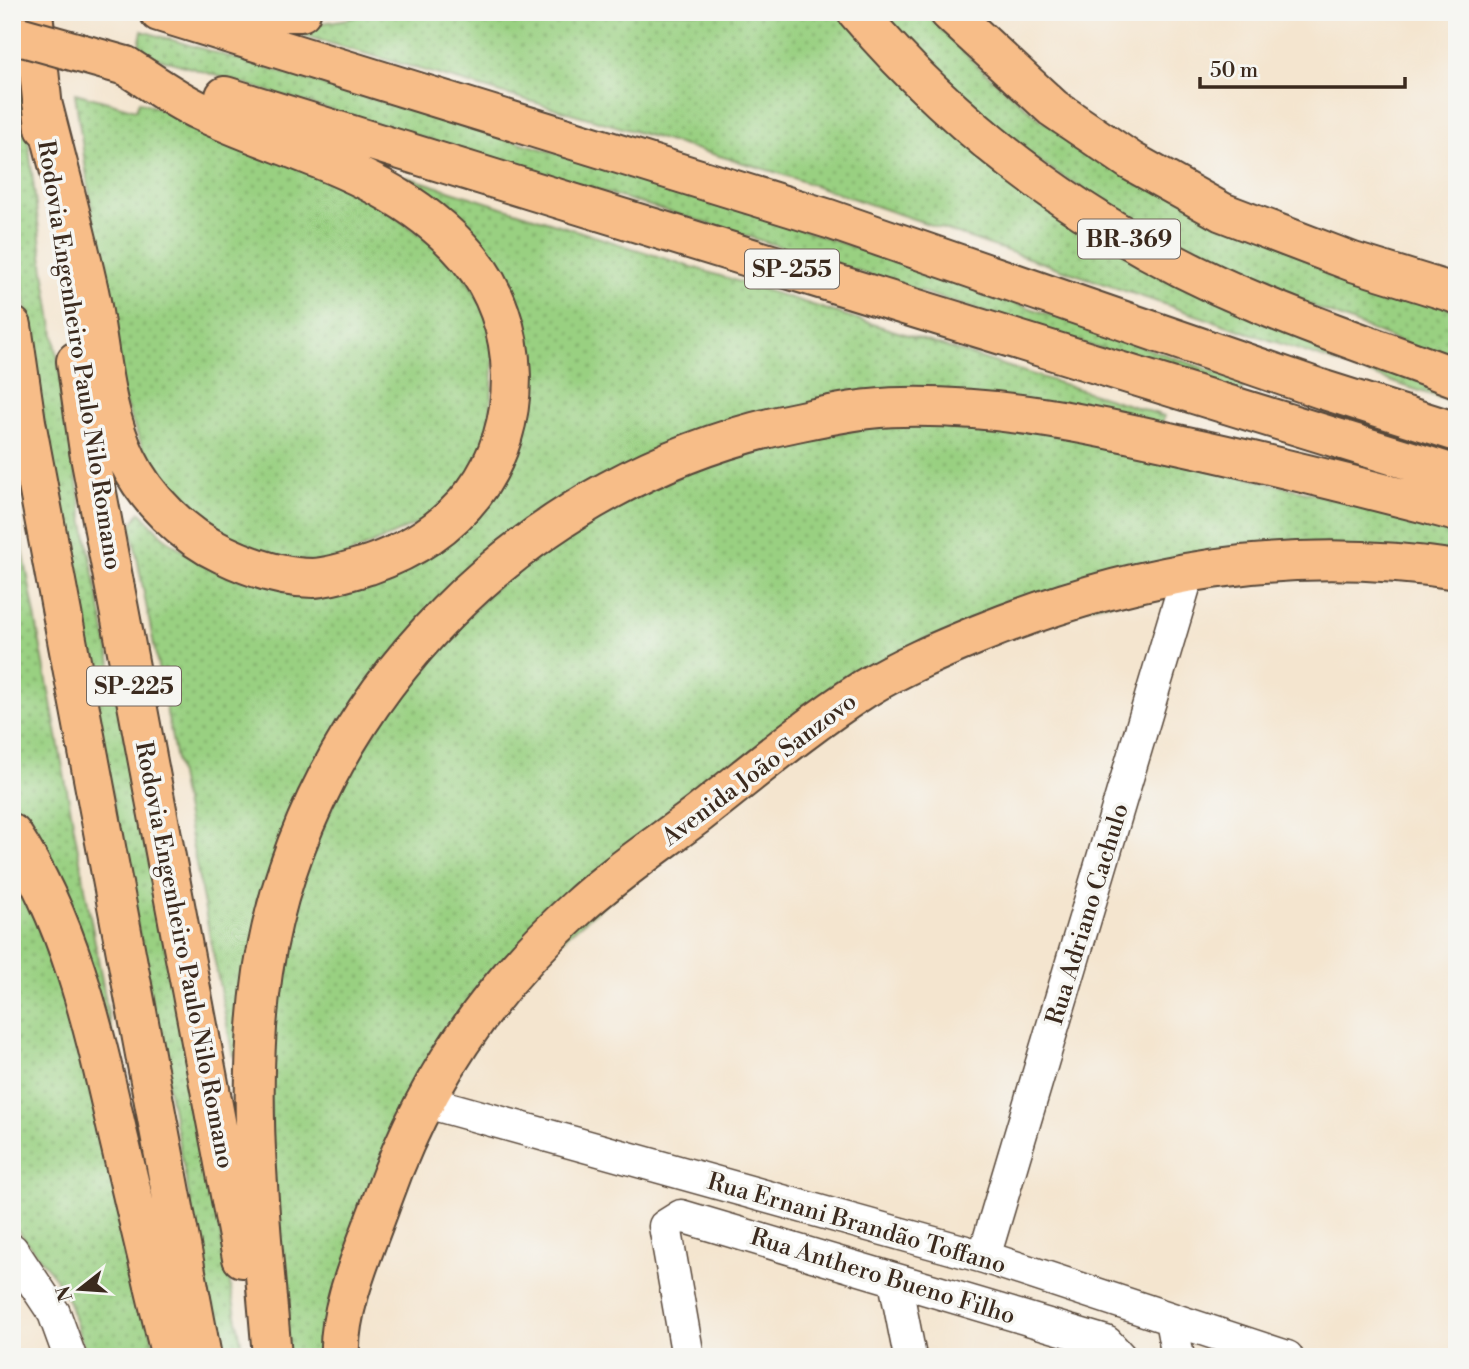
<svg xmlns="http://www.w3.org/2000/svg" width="1469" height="1369" font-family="'Libre Bodoni',serif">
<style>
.grass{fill:url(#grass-dots);stroke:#6a7d50;stroke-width:2}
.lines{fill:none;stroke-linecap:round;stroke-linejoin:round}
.minor-casing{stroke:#574639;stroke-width:35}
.major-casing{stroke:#574639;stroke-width:42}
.highway-casing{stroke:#574639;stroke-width:42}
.minor{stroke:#fff;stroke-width:32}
.major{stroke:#f7bd88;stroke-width:38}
.highway{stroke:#f7bd88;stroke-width:38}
.highway-bridge-casing{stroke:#574639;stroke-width:42;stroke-linecap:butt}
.highway-bridge{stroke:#f7bd88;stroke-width:38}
.labels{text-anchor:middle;stroke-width:7;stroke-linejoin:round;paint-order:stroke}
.shield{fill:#f6f6f2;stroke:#73675e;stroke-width:2}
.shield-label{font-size:23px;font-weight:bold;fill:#3b2a1e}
.street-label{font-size:24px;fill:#3b2a1e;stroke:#f6f6f2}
</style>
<defs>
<pattern id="grass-dots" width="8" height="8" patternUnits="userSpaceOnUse" patternTransform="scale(1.75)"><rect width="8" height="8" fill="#99d081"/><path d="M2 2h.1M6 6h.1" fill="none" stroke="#7ea969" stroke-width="1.8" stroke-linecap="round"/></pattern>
</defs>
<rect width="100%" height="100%" fill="#f6f6f2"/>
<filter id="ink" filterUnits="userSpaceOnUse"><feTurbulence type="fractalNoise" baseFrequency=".0143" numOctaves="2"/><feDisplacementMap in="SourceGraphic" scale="14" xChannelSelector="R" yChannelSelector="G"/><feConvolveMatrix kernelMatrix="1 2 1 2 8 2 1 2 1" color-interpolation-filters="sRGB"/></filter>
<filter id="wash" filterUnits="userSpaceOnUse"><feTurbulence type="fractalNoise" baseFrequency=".00686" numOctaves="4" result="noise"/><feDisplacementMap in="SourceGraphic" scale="28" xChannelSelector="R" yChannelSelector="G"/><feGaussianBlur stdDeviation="1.57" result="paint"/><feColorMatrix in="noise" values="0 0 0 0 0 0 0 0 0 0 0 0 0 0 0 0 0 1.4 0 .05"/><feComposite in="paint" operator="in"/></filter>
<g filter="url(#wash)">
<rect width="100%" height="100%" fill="#f4e5cf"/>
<path class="grass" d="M366,12H839L961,135L1444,384L1446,400L778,173L298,34L296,27L348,19Z
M873,12H924L979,67L1042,121L1457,312V365L1187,255L1007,141Z
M142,31L722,202L1245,382L1241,394L703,222L138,52Z
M12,72L20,74L44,271L81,507L244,1357H220L57,509L12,213Z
M75,93L136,110L139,101L338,177L455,259L495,328L489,447L438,514L328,564L244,553L157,484L116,380Z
M407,177L1164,416L1162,425L1074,408L676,444L361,695L240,1051L233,1056L131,526L140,512L163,537L205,566L240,580L447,539L522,371L410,187Z
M906,422L1045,428L1457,529V556L1381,550L924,639L443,1039L414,1082L390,1134L327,1357H287L274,1251L268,1018L297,884L348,772L415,672L495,588L590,518L735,450Z
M12,490L112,1035L45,861L12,805Z
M12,854L62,978L157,1357H87L69,1302L54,1276L12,1223Z"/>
</g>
<g filter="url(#ink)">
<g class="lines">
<g class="minor-casing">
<path id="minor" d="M423,1101L984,1257L1287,1357
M12,1250L54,1313L70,1357
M984,1257L1189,570
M895,1281L910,1357
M1171,1320L1178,1357
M688,1357L665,1226L681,1216L1106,1342L1120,1357"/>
</g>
<g class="major-casing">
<path id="major" d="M949,12L1053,108L1131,161L1222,212L1353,262L1457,294
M340,1357C337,1308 367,1244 383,1198C423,1085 488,988 577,908C614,874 656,846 696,816C751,773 805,727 864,689C900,667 940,650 979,634C1134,571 1290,544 1457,570"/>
</g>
<g class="highway-casing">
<path id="highway" d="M33,12L45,128
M159,12L829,219L1324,390L1457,432
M266,12H301
M857,12C965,140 1104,239 1258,303C1323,331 1391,353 1457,378
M225,96L1457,475
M42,102C58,165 75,228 89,291C101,347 102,408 127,459C146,499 184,536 223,554C250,567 281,578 313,578C331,577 351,570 369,565C410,551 447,528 474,493C525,426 523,322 469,258C397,173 296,156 200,111C174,99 150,81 126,66
M12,326L26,422L202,1357
M76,361L89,451L242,1258
M12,834C72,924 95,1035 119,1139C136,1212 154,1284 171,1357
M272,1357C262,1229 244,1099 263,972C305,698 531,473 801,421C834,414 869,407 903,407C999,405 1090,424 1182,445C1274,465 1365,488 1457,512"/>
</g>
<use href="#minor" class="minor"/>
<use href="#major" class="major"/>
<use href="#highway" class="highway"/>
<g class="highway-bridge-casing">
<path id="highway-bridge" d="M12,34L126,66"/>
</g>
<use href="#highway-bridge" class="highway-bridge"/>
</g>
</g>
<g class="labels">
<g class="shield">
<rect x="1078" y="219.5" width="102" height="39" rx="5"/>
<rect x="745" y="249.5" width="94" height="39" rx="5"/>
<rect x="87" y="666.5" width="94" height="39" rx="5"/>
</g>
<g class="shield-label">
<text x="1129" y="247">BR-369</text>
<text x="792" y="277">SP-255</text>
<text x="134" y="694">SP-225</text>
</g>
<g class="street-label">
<text transform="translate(80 355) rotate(81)" y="8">Rodovia Engenheiro Paulo Nilo Romano</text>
<text transform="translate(759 769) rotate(-37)" y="8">Avenida João Sanzovo</text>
<text transform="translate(1087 914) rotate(-73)" y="8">Rua Adriano Cachulo</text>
<text transform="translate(185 955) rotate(79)" y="8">Rodovia Engenheiro Paulo Nilo Romano</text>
<text transform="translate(857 1223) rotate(16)" y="8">Rua Ernani Brandão Toffano</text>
<text transform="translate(883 1276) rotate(17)" y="8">Rua Anthero Bueno Filho</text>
</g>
</g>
<rect width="1469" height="1369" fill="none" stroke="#f6f6f2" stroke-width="42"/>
<g transform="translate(80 1289) rotate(253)" stroke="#f6f6f2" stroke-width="5" paint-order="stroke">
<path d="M0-5L12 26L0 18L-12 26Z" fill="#3b2a1e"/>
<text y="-10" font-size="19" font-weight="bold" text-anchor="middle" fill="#3b2a1e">N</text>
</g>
<path d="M1200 77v10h205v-10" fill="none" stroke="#3b2a1e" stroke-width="3.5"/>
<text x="1210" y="77" font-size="21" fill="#3b2a1e" stroke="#f6f6f2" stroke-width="5" paint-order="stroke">50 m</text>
</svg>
